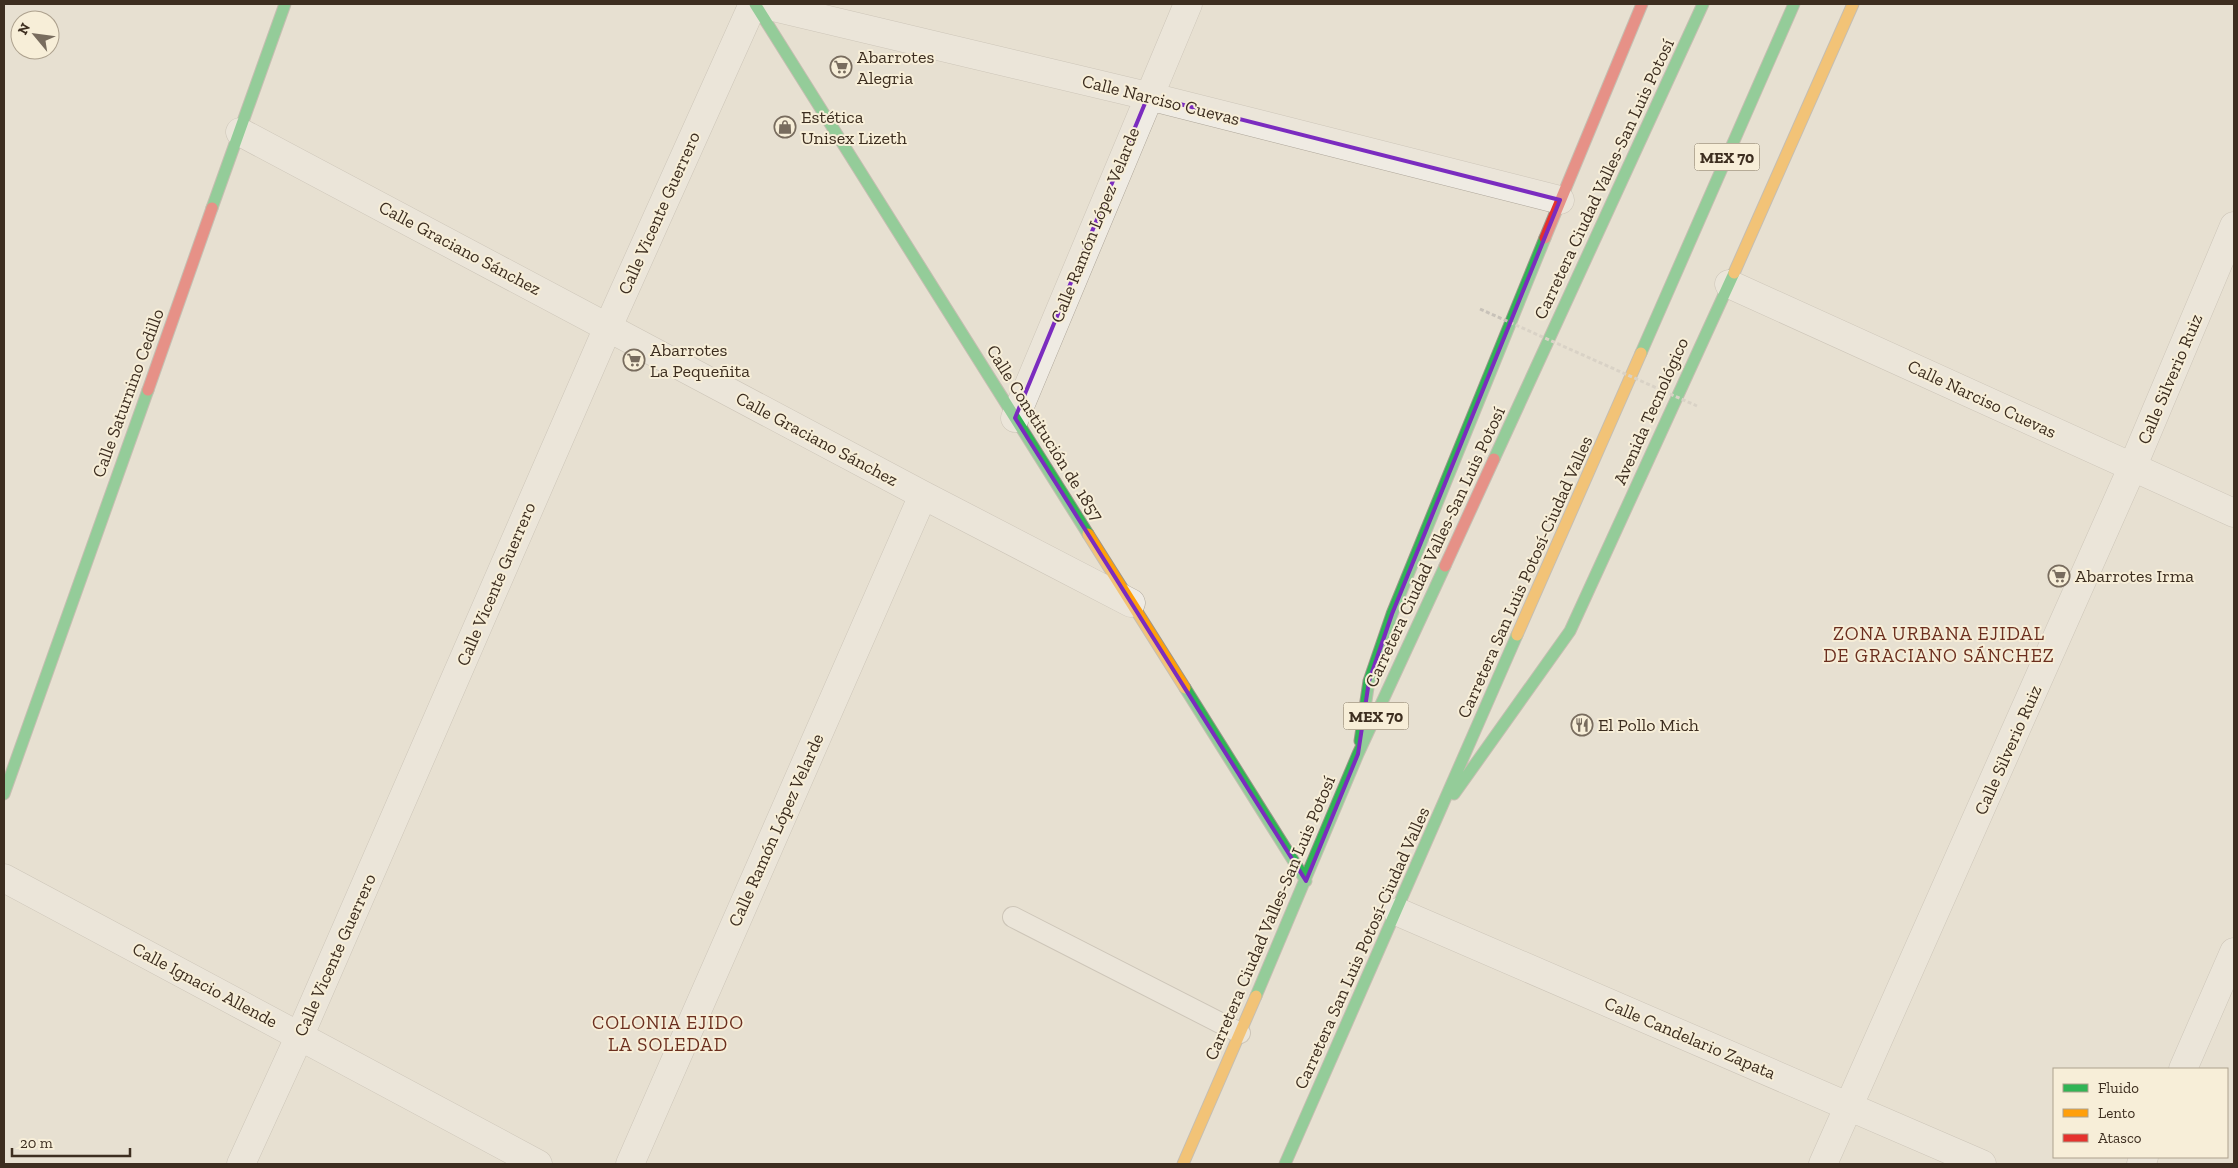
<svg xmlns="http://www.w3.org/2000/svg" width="2238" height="1168" font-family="'Zilla Slab',serif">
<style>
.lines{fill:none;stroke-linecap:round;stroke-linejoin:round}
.lane-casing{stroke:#ada599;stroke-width:22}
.street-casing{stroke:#ada599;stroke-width:29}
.fast-casing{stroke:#9c958a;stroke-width:13}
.slow-casing{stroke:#9c958a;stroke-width:13}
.jam-casing{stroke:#9c958a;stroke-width:13}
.lane{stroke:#efebe3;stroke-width:20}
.street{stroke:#efebe3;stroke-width:28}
.fast{stroke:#30b455;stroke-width:11}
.slow{stroke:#ff9f0a;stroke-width:11}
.jam{stroke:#e5322d;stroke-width:11}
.path-bridge{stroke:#c8c2b9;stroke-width:3;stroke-dasharray:4 2.5;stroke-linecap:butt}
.marked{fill:none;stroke:#7b2cbf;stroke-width:4;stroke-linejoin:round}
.labels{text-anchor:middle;stroke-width:4;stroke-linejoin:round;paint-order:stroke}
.shield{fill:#f7eed8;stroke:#756857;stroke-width:1}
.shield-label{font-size:16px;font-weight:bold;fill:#3d2e20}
.poi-label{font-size:18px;fill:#3d2e20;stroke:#f7eed8;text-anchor:start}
.street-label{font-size:18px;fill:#3d2e20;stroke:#f7eed8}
.neighbourhood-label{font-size:19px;letter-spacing:1px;fill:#6b2e1e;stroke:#f7eed8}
</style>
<rect width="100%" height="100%" fill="#e7e0d1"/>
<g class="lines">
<g class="lane-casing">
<path id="lane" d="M1013,917L1240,1033"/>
</g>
<g class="street-casing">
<path id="street" d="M761,4L1148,96L1560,200
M240,132L923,495L1131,603
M1729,284L2234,513
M1015,418L1188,4
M4,878L538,1164
M1398,912L1982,1164
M2183,1069L2234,952
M241,1164L300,1035L608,327L753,4
M630,1164L923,495
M1823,1164L2132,468L2234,226
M2141,1164L2144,1157"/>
</g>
<g class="fast-casing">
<path id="fast" d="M755,4L1088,534
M212,208L285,4
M1641,353L1794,4
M1494,459L1703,4
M1185,688L1306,881
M1360,741L1369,681L1392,614L1545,238
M4,794L148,390
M1454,794L1570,631L1734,273
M1256,996L1358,754L1445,566
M1285,1164L1517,635"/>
</g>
<g class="slow-casing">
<path id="slow" d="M1734,273L1853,4
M1088,534L1185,688
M1517,635L1641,353
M1183,1164L1256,996"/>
</g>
<g class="jam-casing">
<path id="jam" d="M1545,238L1642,4
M148,390L212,208
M1445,566L1494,459"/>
</g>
<use href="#lane" class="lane"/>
<use href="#street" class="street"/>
<use href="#fast" class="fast"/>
<use href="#slow" class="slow"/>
<use href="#jam" class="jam"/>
<path class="path-bridge" d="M1480,309L1697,406"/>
</g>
<path d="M0 0H2238V1168H0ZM1148,96L1560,200L1392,614L1369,681L1358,754L1306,881L1015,418Z" fill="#e7e0d1" fill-opacity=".55" fill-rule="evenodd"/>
<path class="marked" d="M1148,96L1560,200L1392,614L1369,681L1358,754L1306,881L1015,418Z"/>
<defs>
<g id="supermarket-ring" transform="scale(1.125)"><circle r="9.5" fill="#f7eed8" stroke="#786c5e" stroke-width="1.5"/><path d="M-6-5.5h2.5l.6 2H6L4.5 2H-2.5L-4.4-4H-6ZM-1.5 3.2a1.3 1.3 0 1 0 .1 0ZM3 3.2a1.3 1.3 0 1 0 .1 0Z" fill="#786c5e"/></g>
<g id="shop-ring" transform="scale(1.125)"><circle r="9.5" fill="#f7eed8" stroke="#786c5e" stroke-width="1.5"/><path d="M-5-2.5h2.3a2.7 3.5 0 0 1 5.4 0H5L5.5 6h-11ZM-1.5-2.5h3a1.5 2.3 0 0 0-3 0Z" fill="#786c5e"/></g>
<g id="restaurant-ring" transform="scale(1.125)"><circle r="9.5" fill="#f7eed8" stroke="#786c5e" stroke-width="1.5"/><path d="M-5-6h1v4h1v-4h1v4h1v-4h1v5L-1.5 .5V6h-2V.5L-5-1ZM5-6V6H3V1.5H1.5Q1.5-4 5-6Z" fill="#786c5e"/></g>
</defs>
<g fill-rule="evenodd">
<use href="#supermarket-ring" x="841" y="67"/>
<use href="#shop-ring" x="785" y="127"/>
<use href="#supermarket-ring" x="634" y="360"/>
<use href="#supermarket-ring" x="2059" y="576"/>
<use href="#restaurant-ring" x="1582" y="725"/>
</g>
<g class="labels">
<g class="shield">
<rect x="1694.5" y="143.5" width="65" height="27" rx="4"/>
<rect x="1343.5" y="702.5" width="65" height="27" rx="4"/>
</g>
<g class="shield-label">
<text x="1727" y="163">MEX 70</text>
<text x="1376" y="722">MEX 70</text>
</g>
<g class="poi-label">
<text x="857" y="63">Abarrotes<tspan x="857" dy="21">Alegria</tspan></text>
<text x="801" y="123">Estética<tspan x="801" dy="21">Unisex Lizeth</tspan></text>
<text x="650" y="356">Abarrotes<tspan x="650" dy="21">La Pequeñita</tspan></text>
<text x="2075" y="582">Abarrotes Irma</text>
<text x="1598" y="731">El Pollo Mich</text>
</g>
<g class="street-label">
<text transform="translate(1161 100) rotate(14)" y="6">Calle Narciso Cuevas</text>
<text transform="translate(1604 179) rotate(-65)" y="6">Carretera Ciudad Valles-San Luis Potosí</text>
<text transform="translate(659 213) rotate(-66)" y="6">Calle Vicente Guerrero</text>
<text transform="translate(1095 225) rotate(-68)" y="6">Calle Ramón López Velarde</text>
<text transform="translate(460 248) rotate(28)" y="6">Calle Graciano Sánchez</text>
<text transform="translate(2170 379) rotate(-67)" y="6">Calle Silverio Ruiz</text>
<text transform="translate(128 393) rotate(-70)" y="6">Calle Saturnino Cedillo</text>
<text transform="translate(1982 399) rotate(25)" y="6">Calle Narciso Cuevas</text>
<text transform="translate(1651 411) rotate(-66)" y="6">Avenida Tecnológico</text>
<text transform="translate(1045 433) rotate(58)" y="6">Calle Constitución de 1857</text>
<text transform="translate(817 439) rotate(28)" y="6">Calle Graciano Sánchez</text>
<text transform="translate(1435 547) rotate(-65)" y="6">Carretera Ciudad Valles-San Luis Potosí</text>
<text transform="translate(1525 577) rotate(-66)" y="6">Carretera San Luis Potosí-Ciudad Valles</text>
<text transform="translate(496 584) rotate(-67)" y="6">Calle Vicente Guerrero</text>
<text transform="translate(2008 750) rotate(-66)" y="6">Calle Silverio Ruiz</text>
<text transform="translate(776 830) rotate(-66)" y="6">Calle Ramón López Velarde</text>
<text transform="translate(1270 918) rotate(-67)" y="6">Carretera Ciudad Valles-San Luis Potosí</text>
<text transform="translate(1362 948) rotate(-66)" y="6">Carretera San Luis Potosí-Ciudad Valles</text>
<text transform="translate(335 955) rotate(-66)" y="6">Calle Vicente Guerrero</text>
<text transform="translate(205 985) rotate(28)" y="6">Calle Ignacio Allende</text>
<text transform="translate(1690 1038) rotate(23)" y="6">Calle Candelario Zapata</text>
</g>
<g class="neighbourhood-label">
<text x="1939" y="640">ZONA URBANA EJIDAL<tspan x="1939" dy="22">DE GRACIANO SÁNCHEZ</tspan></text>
<text x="668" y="1029">COLONIA EJIDO<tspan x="668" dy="22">LA SOLEDAD</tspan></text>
</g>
</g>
<rect width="2238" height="1168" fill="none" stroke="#3d2e20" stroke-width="10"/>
<rect x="2053" y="1068" width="175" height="90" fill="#f7eed8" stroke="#ada18e"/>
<rect x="2063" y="1084" width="25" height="8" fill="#30b455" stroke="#ada18e"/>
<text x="2098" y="1093" font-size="15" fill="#3d2e20">Fluido</text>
<rect x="2063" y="1109" width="25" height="8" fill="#ff9f0a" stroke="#ada18e"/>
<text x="2098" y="1118" font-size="15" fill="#3d2e20">Lento</text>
<rect x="2063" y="1134" width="25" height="8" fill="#e5322d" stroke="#ada18e"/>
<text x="2098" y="1143" font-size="15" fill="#3d2e20">Atasco</text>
<g transform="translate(35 35) rotate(299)"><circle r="24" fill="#f7eed8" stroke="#ada18e"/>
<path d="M0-4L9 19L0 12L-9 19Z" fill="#786c5e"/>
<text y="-8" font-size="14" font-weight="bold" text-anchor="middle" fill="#3d2e20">N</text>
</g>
<path d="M12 1148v8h118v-8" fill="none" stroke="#3d2e20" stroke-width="2.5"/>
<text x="20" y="1148" font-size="15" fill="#3d2e20" stroke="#f7eed8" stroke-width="4" paint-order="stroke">20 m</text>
</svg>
